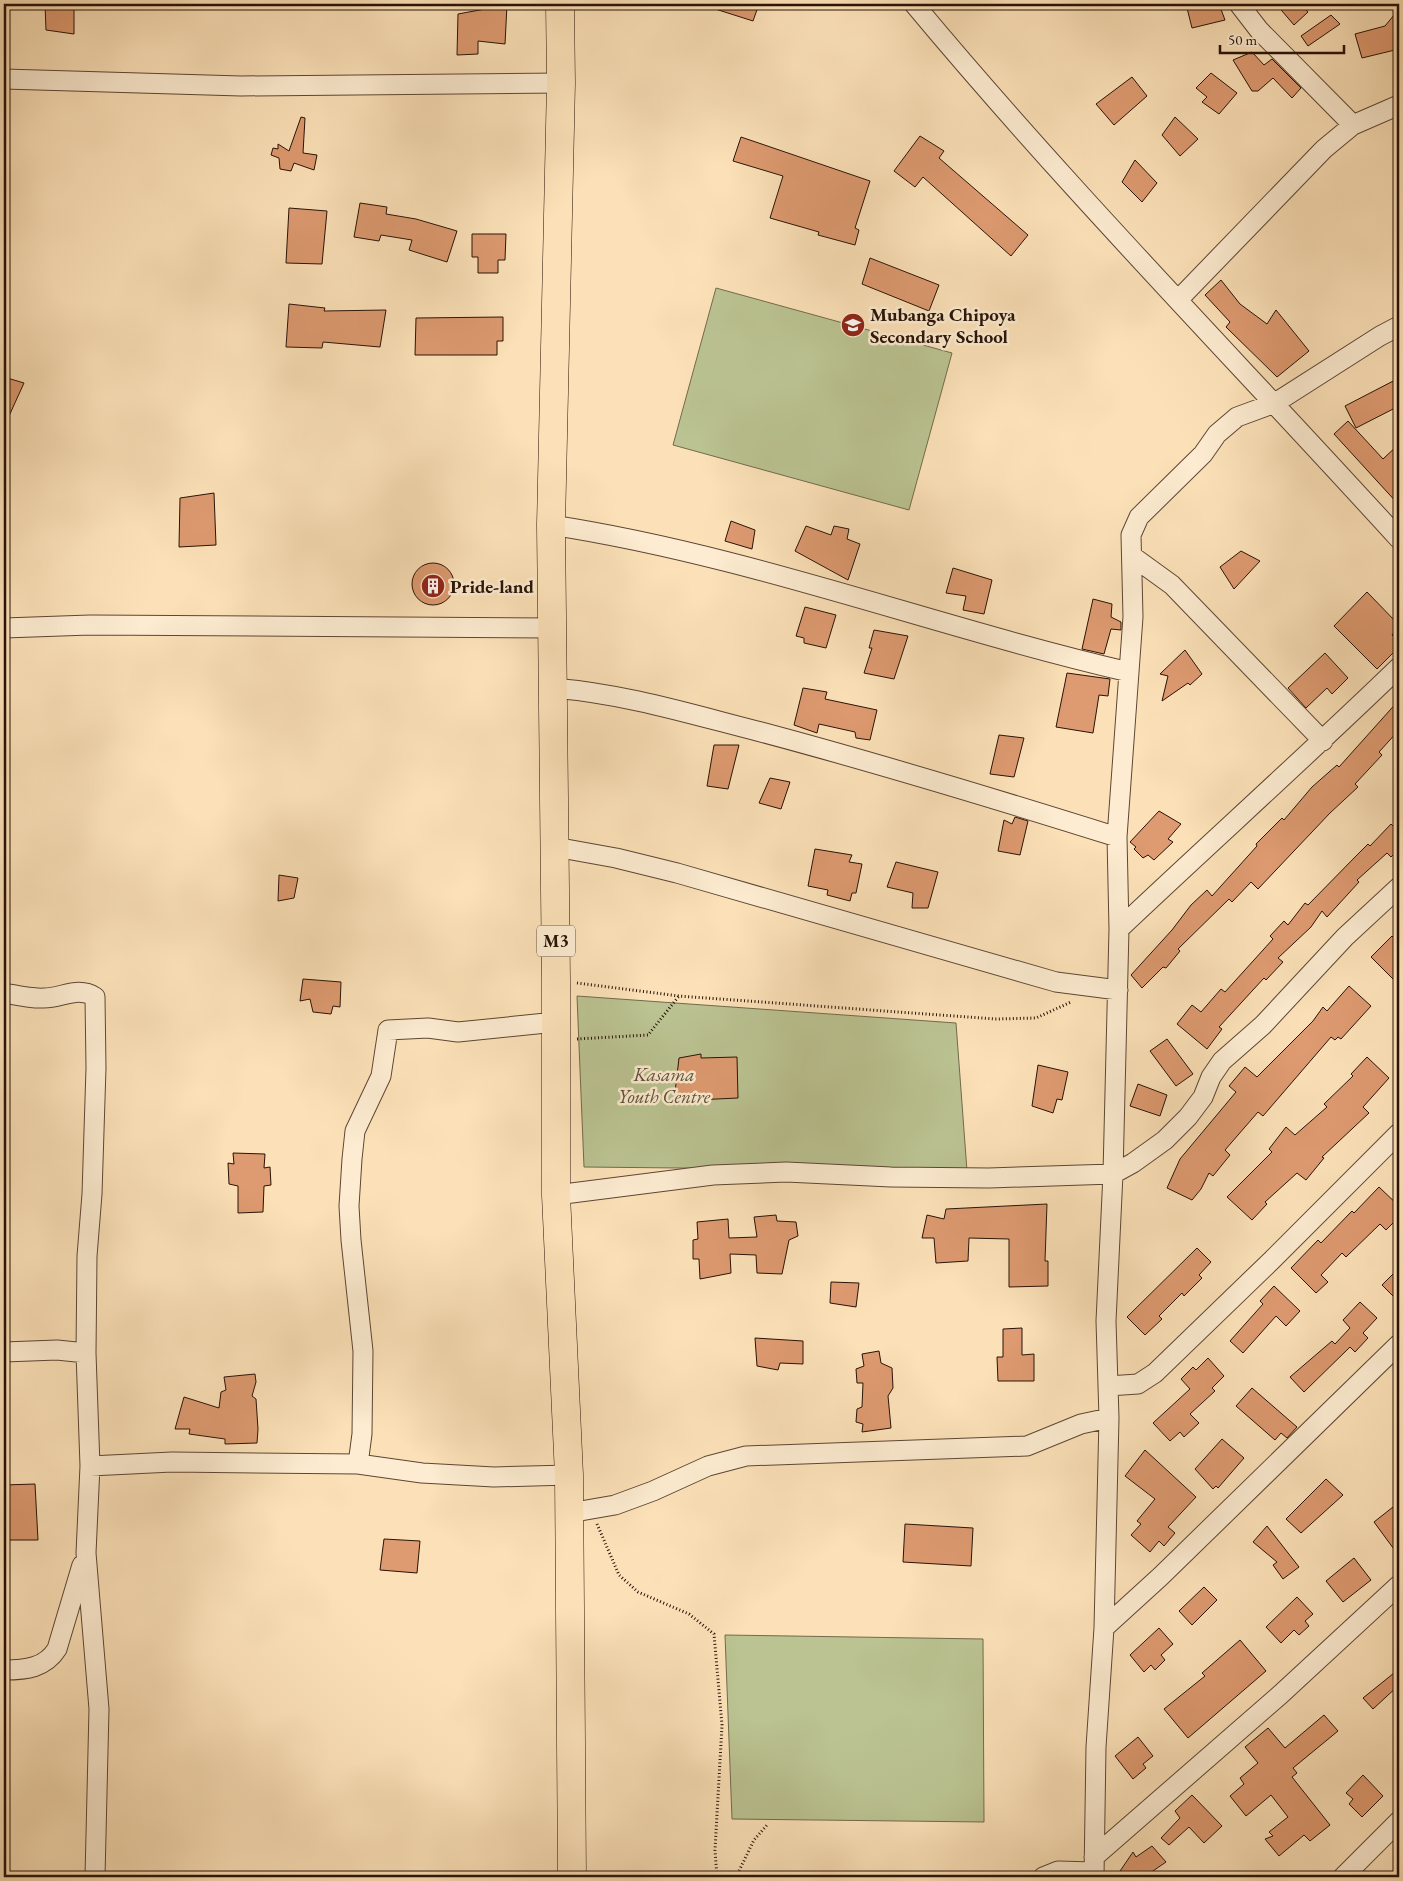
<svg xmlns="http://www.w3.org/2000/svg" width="1403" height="1881" font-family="'EB Garamond',serif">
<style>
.green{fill:#bbc392;stroke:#726a4c}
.building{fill:#de9a70;stroke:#281207}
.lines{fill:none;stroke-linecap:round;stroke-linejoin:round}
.street-casing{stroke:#5d4633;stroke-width:21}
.primary-casing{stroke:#281207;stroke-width:29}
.path{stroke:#281207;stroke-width:3;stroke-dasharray:1 2.5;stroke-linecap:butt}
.street{stroke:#fdecd1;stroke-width:19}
.primary{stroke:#fce1b8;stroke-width:28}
.labels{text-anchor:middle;stroke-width:5;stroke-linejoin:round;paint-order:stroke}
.shield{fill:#fdecd1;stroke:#685344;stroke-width:1}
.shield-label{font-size:18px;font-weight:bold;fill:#281207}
.poi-label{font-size:19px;font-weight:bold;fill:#281207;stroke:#fdecd1;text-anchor:start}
.park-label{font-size:19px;font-style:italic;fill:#5b5038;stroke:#fdecd1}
</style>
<rect width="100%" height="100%" fill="#fce1b8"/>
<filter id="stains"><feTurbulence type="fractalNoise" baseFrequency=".004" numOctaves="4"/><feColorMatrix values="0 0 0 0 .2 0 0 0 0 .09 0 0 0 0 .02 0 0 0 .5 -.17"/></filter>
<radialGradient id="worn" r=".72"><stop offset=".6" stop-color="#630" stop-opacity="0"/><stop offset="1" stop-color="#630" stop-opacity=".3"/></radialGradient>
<path class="green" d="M716,288L952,353L909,510L673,445Z
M577,996L956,1023L967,1171L584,1167Z
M725,1635L983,1639L984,1822L732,1819Z"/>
<path class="building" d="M45,4H74V34L46,30Z
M709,4H759L753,21L709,7Z
M1186,4H1219L1225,20L1192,28Z
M1276,4H1301L1308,12L1294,25Z
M507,5L505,44L478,41V54L457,55L458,14Z
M1399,9V49L1362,58L1355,34L1385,26Z
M1331,15L1340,24L1308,46L1301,36Z
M1252,52L1264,65L1272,59L1301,88L1292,98L1273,78L1258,91H1252L1233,60Z
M1211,73L1237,93L1219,114L1202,102L1207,97L1196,88Z
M1132,77L1147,96L1114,125L1096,104Z
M301,117L305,118L303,153L317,155L314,170L294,163L291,171L280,169L279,158L271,155L273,148L278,149V144L289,151Z
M1175,117L1198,139L1180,156L1162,135Z
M920,136L944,151L939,158L1028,235L1011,256L923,177L915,187L894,171Z
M741,137L870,181L855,228L859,230L855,245L818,235L819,232L770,218L783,176L733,161Z
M1135,160L1157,183L1142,202L1122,182Z
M360,203L387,207L386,214L416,219L457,231L447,262L409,250L412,240L381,235L379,241L354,237Z
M289,208L327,211L322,264L286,263Z
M472,234H506L505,260H498V273H478V257H472Z
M870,258L939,285L929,311L862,284Z
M1221,280L1240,304L1267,324L1276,310L1309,351L1277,377L1226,327L1230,322L1205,295Z
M289,304L325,308L324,311L386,310L380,347L323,342L322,348L286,347Z
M503,317V341H497V355H415L416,318Z
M4,377L24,383L4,427Z
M1399,378V406L1356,428L1345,406Z
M1348,421L1383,459L1399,444V505L1334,434Z
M214,493L216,545L179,547L180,498Z
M731,521L755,530L752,549L725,541Z
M806,526L831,535L834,526L849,529L847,539L860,544L848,580L795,551Z
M1241,551L1260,561L1234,589L1220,567Z
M412 584a21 21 0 1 1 42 0a21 21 0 1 1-42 0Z
M953,568L992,580L984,614L963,610L966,596L946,593Z
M1367,592L1399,625L1392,635L1399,642V647L1377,669L1334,626Z
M1093,599L1112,604L1111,617L1121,622V630L1111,629L1104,654L1082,649Z
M805,607L836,615L826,648L804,643V638L796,636Z
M874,630L908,636L894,679L864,673L872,648H869Z
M1185,650L1202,674L1190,685L1188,683L1162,701L1168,676L1160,674Z
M1325,653L1348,678L1332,694L1327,688L1306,708L1288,688Z
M1067,673L1110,679L1108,696L1099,695L1093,733L1056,727Z
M803,688L827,692L825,699L877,710L870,740L856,738L855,732L819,724L817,733L794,725Z
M1399,700V730L1379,752L1382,755L1355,784L1358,787L1330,813L1258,889L1251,882L1232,902L1229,899L1178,949L1180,951L1166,968L1163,967L1142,988L1131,975L1172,930L1191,905L1207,890L1212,896L1257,846L1256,844L1282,818L1284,820L1312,787L1337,765L1339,767Z
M999,735L1024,738L1014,777L990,774Z
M714,745H739L728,789L707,786Z
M770,778L790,782L781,809L759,803Z
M1159,811L1181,824L1168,839L1173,842L1154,860L1148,855L1143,858L1134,849L1136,847L1130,842Z
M1015,817L1028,821L1020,855L998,851L1004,820L1012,824Z
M1391,824L1399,832V849L1391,857L1387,853L1357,880L1359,882L1327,917L1322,911L1311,927L1278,958L1283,962L1266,980L1264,978L1219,1027L1222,1029L1207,1049L1177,1024L1192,1005L1201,1012L1221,989L1225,992L1273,939L1270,936L1284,921L1288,925L1305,903L1308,905L1357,855L1368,844L1370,846Z
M815,849L852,855L849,862L862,864L856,893H852L850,901L827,895L828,890L808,886Z
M896,862L938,872L928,908H912L913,893L887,887Z
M279,875L298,878L294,898L278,901Z
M1392,936L1399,943V985L1371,957Z
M303,979L341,982L340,1007L333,1006L331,1014L313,1012L310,999L300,1001Z
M1349,986L1371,1006L1341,1039L1338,1037L1335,1040L1331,1037L1263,1116L1258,1112L1225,1150L1230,1155L1213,1176L1209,1173L1201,1189L1192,1200L1167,1188L1180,1159L1236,1092L1229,1086L1245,1067L1257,1077L1313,1021L1323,1007L1327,1011Z
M1167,1039L1193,1074L1176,1086L1150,1051Z
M701,1054V1058L737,1057L738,1098L674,1101L679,1058Z
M1367,1057L1389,1078L1363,1107L1369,1113L1322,1157L1324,1158L1306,1180L1297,1173L1265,1202L1267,1204L1252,1220L1227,1197L1272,1152L1269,1149L1286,1127L1295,1135L1327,1107L1324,1104L1353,1076L1351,1074Z
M1038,1065L1068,1072L1062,1100L1057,1099L1053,1113L1032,1106Z
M1138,1084L1167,1095L1160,1116L1130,1106Z
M233,1153L265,1154L264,1168L270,1167L271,1185L264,1186L263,1212L238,1213V1186L229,1184L228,1163L234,1164Z
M1379,1187L1399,1206V1217L1386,1230L1380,1224L1346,1257L1342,1253L1321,1275L1328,1282L1316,1293L1291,1268L1318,1240L1321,1243L1352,1211L1354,1213Z
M1047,1204L1045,1261H1048V1286L1009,1287V1239L969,1238L968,1261L936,1263L934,1238H922L927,1215L944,1219L946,1209Z
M776,1215L777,1221L796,1222L798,1236L789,1240L782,1274L757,1273L756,1255L730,1254L731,1273L700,1279L699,1259H693V1240L698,1239L697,1222L728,1219L729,1238L757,1237L754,1217Z
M1197,1248L1211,1262L1199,1275L1202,1278L1184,1296L1182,1293L1159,1316L1162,1319L1145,1335L1127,1317Z
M1399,1268V1302L1382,1285Z
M831,1282L859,1283L856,1307L830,1303Z
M1274,1286L1300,1311L1286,1326L1276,1316L1243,1353L1230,1341L1263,1304L1260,1301Z
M1360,1302L1377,1318L1363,1333L1368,1338L1355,1352L1350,1347L1304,1392L1290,1377L1332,1341L1335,1344L1350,1328L1343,1320Z
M1022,1328V1355L1034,1354V1381H998L997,1357H1003V1329Z
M755,1338L803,1341V1364L780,1363L778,1370L757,1366Z
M879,1351L881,1363L892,1368L893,1388L888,1396L891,1428L862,1432L863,1424L856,1422L857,1409L862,1407L863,1383H857L856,1369L864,1366L862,1354Z
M1208,1358L1224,1376L1212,1388L1215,1391L1190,1414L1199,1423L1184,1437L1180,1432L1170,1441L1153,1423L1190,1389L1181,1379L1193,1367L1196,1370Z
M255,1374L256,1382L252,1396L256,1399L258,1429L257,1443L225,1444V1439L189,1434L190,1429H175L184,1397L219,1408L221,1392L226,1390L224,1377Z
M1252,1388L1297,1427L1287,1438L1281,1433L1275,1440L1236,1406Z
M1222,1439L1244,1458L1218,1488L1216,1486L1213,1489L1195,1469Z
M1145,1450L1196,1497L1168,1527L1175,1533L1164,1546L1159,1541L1150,1552L1131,1535L1141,1524L1137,1521L1155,1499L1125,1476Z
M1326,1479L1343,1495L1301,1533L1286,1519Z
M35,1484L38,1540H4V1485Z
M1393,1507L1399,1516V1556L1374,1522Z
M905,1524L973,1528L971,1566L903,1562Z
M1267,1526L1299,1567L1283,1579L1273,1565L1277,1562L1253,1542Z
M384,1539L420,1541L417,1573L380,1570Z
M1354,1558L1371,1580L1343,1602L1326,1581Z
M1204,1587L1217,1600L1192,1625L1179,1611Z
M1297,1597L1313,1614L1305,1621L1309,1626L1299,1635L1294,1630L1281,1643L1266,1627Z
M1159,1628L1173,1644L1161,1655L1165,1660L1155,1670L1151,1665L1144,1672L1130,1655Z
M1240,1640L1266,1671L1188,1738L1164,1709L1205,1676L1202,1673Z
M1399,1669V1685L1373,1709L1363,1698Z
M1324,1715L1338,1731L1293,1768L1297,1773L1292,1777L1330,1825L1310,1841L1304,1835L1279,1856L1265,1839L1273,1836L1269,1832L1288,1817L1271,1795L1246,1816L1230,1796L1244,1784L1240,1778L1258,1763L1245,1747L1268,1728L1285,1748Z
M1138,1737L1153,1756L1143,1764L1146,1768L1133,1779L1115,1756Z
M1363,1775L1383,1796L1362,1817L1349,1804L1353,1799L1346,1793Z
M1192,1795L1222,1826L1204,1843L1189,1827L1169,1845L1161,1838L1180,1818L1175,1811Z
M1152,1846L1166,1862L1150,1873L1152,1877H1116L1133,1852L1136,1857Z"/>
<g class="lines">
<g class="street-casing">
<path id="street" d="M914,4C1068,189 1237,361 1399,539
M1239,4L1259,30L1353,125
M4,79L241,86L561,83
M1178,300L1324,149L1353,125L1399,105
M551,525C748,555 935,627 1129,672
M1132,556L1172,585L1323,741
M4,628L90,625L553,628
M553,688C626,694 690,714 761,732C881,764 999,800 1117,837
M555,847L616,858L677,873L1056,982L1118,990
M1119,929L1117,837L1133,617L1131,535L1139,517L1203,454L1217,434L1237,417L1275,403L1380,336L1399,326
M4,993C16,995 31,999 44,998C62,998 78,986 95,997L96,1068L92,1194L87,1256L86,1353
M556,1195L713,1175L786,1172L891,1177L989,1178L1113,1174L1133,1163L1165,1140L1188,1117L1203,1097L1211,1077L1222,1061L1263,1025L1345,937L1399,887
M4,1352L57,1350L86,1353L90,1466L172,1462L358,1464L422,1473L494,1477L569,1475
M1108,1386L1138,1384L1155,1373L1272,1260L1399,1133
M358,1464L362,1434L363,1351L351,1240L349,1206L352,1159L355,1131L381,1076L388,1030L428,1028L458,1032L556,1022
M90,1466L86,1553L99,1709L95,1877
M569,1513L615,1505L653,1491L708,1466L746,1456L1027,1446L1081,1424L1109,1418
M1104,1628L1161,1576L1399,1344
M4,1670C26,1670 45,1668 57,1649L82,1565
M1094,1857L1281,1694L1399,1585
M1043,1877L1058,1871L1094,1872
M1094,1877L1096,1747L1104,1628L1109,1418L1106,1321L1113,1174L1119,929C1212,841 1307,756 1399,667
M1343,1877L1399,1821"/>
</g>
<g class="primary-casing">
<path id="primary" d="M560,4L561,83L551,525L556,980V1195L569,1475L572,1877"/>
</g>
<path class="path" d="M577,983L679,996L995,1019L1036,1018L1071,1002
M577,1039L648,1035L679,996
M597,1524L619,1575L638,1592L689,1614L714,1634L722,1725L715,1850L717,1877
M736,1877L754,1840L767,1825"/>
<use href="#street" class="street"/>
<use href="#primary" class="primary"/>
</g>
<defs>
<g id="school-disc" transform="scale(1.25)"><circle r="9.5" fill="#8f2418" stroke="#fdecd1"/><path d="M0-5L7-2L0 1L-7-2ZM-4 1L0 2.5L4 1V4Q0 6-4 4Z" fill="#fff"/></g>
<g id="building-disc" transform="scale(1.25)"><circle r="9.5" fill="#8f2418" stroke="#fdecd1"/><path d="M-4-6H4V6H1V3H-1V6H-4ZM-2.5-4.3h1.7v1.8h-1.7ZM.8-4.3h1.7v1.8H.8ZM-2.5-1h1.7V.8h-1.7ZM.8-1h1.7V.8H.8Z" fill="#fff"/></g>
</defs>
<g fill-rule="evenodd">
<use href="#school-disc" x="853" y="325"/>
<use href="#building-disc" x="433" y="586"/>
</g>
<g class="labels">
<rect class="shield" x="537" y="925.5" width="38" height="31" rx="4"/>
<g class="shield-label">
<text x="556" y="947">M3</text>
</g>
<g class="poi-label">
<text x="870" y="321">Mubanga Chipoya<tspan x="870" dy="22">Secondary School</tspan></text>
<text x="450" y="593">Pride-land</text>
</g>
<g class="park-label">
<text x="664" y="1081">Kasama<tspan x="664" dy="22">Youth Centre</tspan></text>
</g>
</g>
<rect width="1403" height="1881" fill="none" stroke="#fce1b8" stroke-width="20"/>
<rect x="5" y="5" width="1393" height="1871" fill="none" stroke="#281207" stroke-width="2.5"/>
<rect x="10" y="10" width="1383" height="1861" fill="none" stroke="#281207"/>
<path d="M1220 45v8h124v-8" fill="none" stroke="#281207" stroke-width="2.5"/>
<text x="1228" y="45" font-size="15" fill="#281207" stroke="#fdecd1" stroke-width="4" paint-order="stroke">50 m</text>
<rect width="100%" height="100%" filter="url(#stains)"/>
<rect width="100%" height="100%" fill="url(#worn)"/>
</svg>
